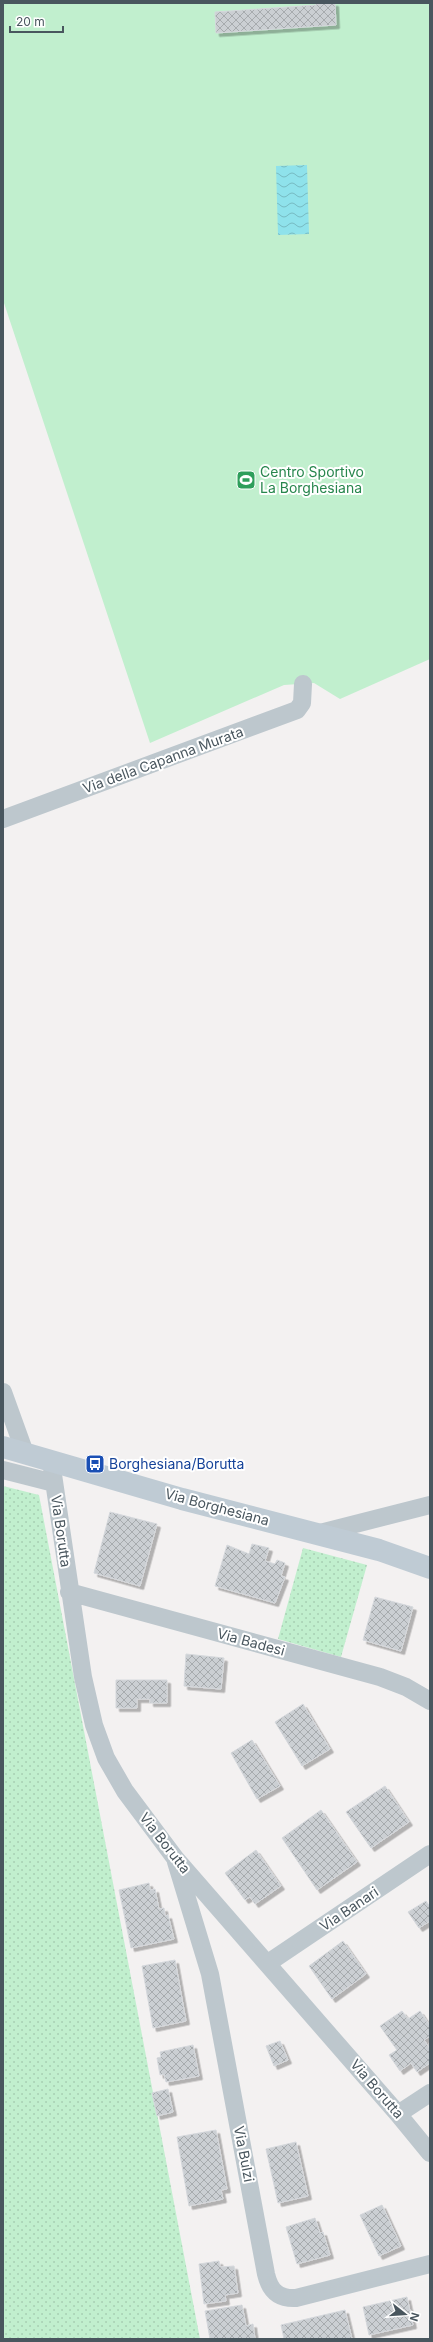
<svg xmlns="http://www.w3.org/2000/svg" width="433" height="2342" font-family="Inter,sans-serif">
<style>
.grass{fill:url(#grass-dots)}
.park{fill:#c1efce}
.water{fill:url(#water-waves)}
.building{fill:url(#building-cross-hatch);stroke:#d5d8dc;filter:url(#shadow)}
.lines{fill:none;stroke-linecap:round;stroke-linejoin:round}
.street{stroke:#bdc7cd;stroke-width:18}
.secondary{stroke:#bfcbd4;stroke-width:22}
.labels{text-anchor:middle;stroke-width:4;stroke-linejoin:round;paint-order:stroke}
.leisure-label{font-size:14px;fill:#27864d;stroke:#fff;text-anchor:start}
.street-label{font-size:14px;fill:#49565e;stroke:#fff}
.transit-label{font-size:14px;fill:#164399;stroke:#fff;text-anchor:start}
</style>
<defs>
<pattern id="grass-dots" width="8" height="8" patternUnits="userSpaceOnUse"><rect width="8" height="8" fill="#c1efce"/><path d="M2 2h.1M6 6h.1" fill="none" stroke="#a7cfb3" stroke-width="1.8" stroke-linecap="round"/></pattern>
<pattern id="water-waves" width="16" height="10" patternUnits="userSpaceOnUse"><rect width="16" height="10" fill="#8fe2eb"/><path d="M0 5q4-4 8 0t8 0" fill="none" stroke="#77bac2"/></pattern>
<pattern id="building-cross-hatch" width="8" height="8" patternUnits="userSpaceOnUse"><rect width="8" height="8" fill="#cbcfd3"/><path d="M0 0l8 8M0 8l8-8" fill="none" stroke="#a7abae"/></pattern>
<filter id="shadow"><feDropShadow dx="3.5" dy="3.5" stdDeviation="0" flood-color="#0004"/></filter>
</defs>
<rect width="100%" height="100%" fill="#f3f1f1"/>
<path class="grass" d="M3,1486L39,1495L200,2339H3Z
M303,1548L367,1565L341,1657L278,1639Z"/>
<path class="park" d="M3,3H430V659L340,699L314,683L284,685L150,743L3,300Z"/>
<path class="water" d="M307,165L309,234L278,235L276,166Z"/>
<path class="building" d="M316,3H335L336,25L216,33L215,12L316,5Z
M110,1512L157,1524L140,1586L94,1573Z
M252,1544L269,1548L265,1561L275,1564L277,1560L285,1563L281,1576L285,1577L275,1603L215,1586L227,1545L249,1554Z
M375,1597L413,1607L401,1651L363,1640Z
M186,1654L224,1658L221,1689L184,1686Z
M116,1680H167V1703H150V1699H137V1708H116Z
M303,1704L330,1749L302,1766L275,1722Z
M252,1740L280,1786L257,1799L231,1753Z
M385,1786L409,1822L371,1848L346,1812Z
M321,1810L357,1862L317,1890L282,1838Z
M256,1850L281,1886L255,1904L250,1897L245,1900L225,1873Z
M149,1883L150,1890L155,1889L159,1909L164,1908L165,1916L168,1915L174,1939L131,1948L119,1890Z
M426,1901L430,1907V1921L419,1928L408,1912Z
M343,1941L366,1974L332,1999L309,1966Z
M175,1960L186,2021L153,2028L142,1966Z
M402,2011L408,2019L420,2011L430,2026V2036L424,2040L430,2049V2063L417,2072L411,2063L400,2071L389,2055L397,2050L380,2026Z
M280,2041L288,2060L274,2066L266,2046Z
M193,2045L199,2076L166,2082L164,2074L160,2075L157,2058L161,2057L160,2052Z
M168,2089L173,2112L157,2116L152,2093Z
M216,2130L227,2189L221,2190L223,2199L189,2206L177,2137Z
M296,2142L308,2196L278,2203L266,2149Z
M382,2205L401,2246L379,2256L360,2215Z
M315,2218L320,2233L323,2232L330,2255L297,2264L286,2227Z
M219,2261L220,2267L234,2266L238,2293L225,2295L226,2301L204,2304L199,2264Z
M407,2297L413,2325L369,2335L363,2307Z
M242,2305L246,2326L253,2324L255,2339H210L205,2311Z
M345,2310L352,2339H284L281,2325Z"/>
<g class="lines">
<path class="street" d="M3,819L297,710L302,703L303,684
M3,1392L25,1453
M51,1461L83,1677L94,1725L106,1758L125,1791L175,1858L398,2114L430,2153
M3,1470L54,1483
M316,1534L430,1505
M69,1592L380,1677L406,1687L430,1701
M176,1862L210,1974L266,2274C270,2291 278,2299 296,2298L430,2264
M268,1963L430,1854
M398,2114L430,2093"/>
<path class="secondary" d="M3,1447L182,1499L379,1550L430,1568"/>
</g>
<defs>
<g id="stadium-square" transform="scale(1)"><rect x="-9" y="-9" width="18" height="18" rx="4" fill="#2e9e5b" stroke="#fff"/><path d="M0-5a6.5 5 0 1 0 0 10a6.5 5 0 1 0 0-10ZM-3.5-1.8h7v3.6h-7Z" fill="#fff"/></g>
<g id="bus-square" transform="scale(1)"><rect x="-9" y="-9" width="18" height="18" rx="4" fill="#1a4fb4" stroke="#fff"/><path d="M-5-6H5V4H4V6H2V4H-2V6H-4V4H-5ZM-3.5-4V0h7V-4ZM-3.5 1.2v1.5H-2V1.2ZM2 1.2v1.5H3.5V1.2Z" fill="#fff"/></g>
</defs>
<g fill-rule="evenodd">
<use href="#stadium-square" x="246" y="480"/>
<use href="#bus-square" x="95" y="1464"/>
</g>
<g class="labels">
<g class="leisure-label">
<text x="260" y="477">Centro Sportivo<tspan x="260" dy="16">La Borghesiana</tspan></text>
</g>
<g class="street-label">
<text transform="translate(163 760) rotate(-20)" y="5">Via della Capanna Murata</text>
<text transform="translate(217 1507) rotate(15)" y="5">Via Borghesiana</text>
<text transform="translate(61 1531) rotate(82)" y="5">Via Borutta</text>
<text transform="translate(251 1642) rotate(15)" y="5">Via Badesi</text>
<text transform="translate(165 1843) rotate(52)" y="5">Via Borutta</text>
<text transform="translate(349 1909) rotate(-34)" y="5">Via Banari</text>
<text transform="translate(377 2089) rotate(49)" y="5">Via Borutta</text>
<text transform="translate(244 2154) rotate(79)" y="5">Via Bulzi</text>
</g>
<g class="transit-label">
<text x="109" y="1469">Borghesiana/Borutta</text>
</g>
</g>
<rect width="433" height="2342" fill="none" stroke="#49565e" stroke-width="8"/>
<g transform="translate(405 2314) rotate(107)" stroke="#ffffff" stroke-width="3" paint-order="stroke">
<path d="M0-3L7 15L0 10L-7 15Z" fill="#49565e"/>
<text y="-6" font-size="11" font-weight="bold" text-anchor="middle" fill="#49565e">N</text>
</g>
<path d="M10 26v6h53v-6" fill="none" stroke="#49565e" stroke-width="2"/>
<text x="16" y="26" font-size="12" fill="#49565e" stroke="#ffffff" stroke-width="3" paint-order="stroke">20 m</text>
</svg>
